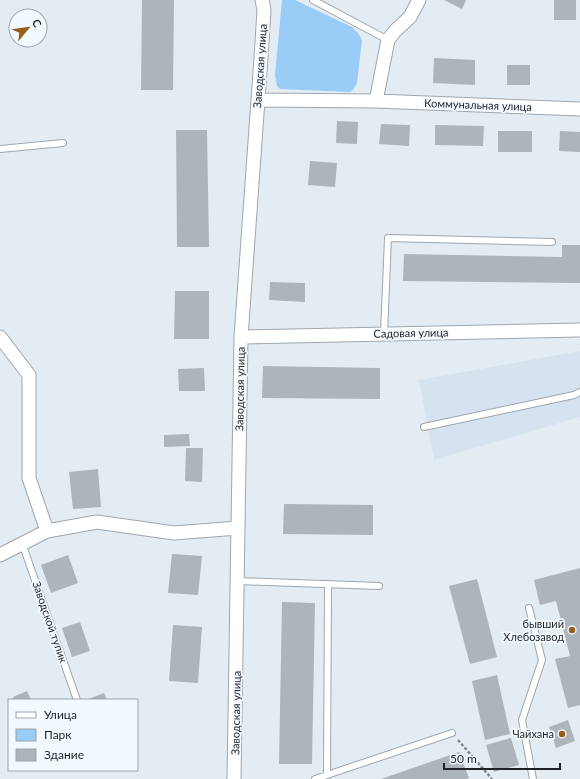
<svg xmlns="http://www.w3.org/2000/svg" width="580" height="779" font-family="Lato,sans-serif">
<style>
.built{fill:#d5e3f0}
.green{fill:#99ccf7}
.building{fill:#adb4bb}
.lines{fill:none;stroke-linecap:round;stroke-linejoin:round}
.service-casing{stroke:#9fa6ad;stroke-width:8}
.minor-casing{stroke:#9fa6ad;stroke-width:15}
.path{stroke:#82888d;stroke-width:2.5;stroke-dasharray:3 2;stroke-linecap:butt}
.service{stroke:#fff;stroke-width:6}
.minor{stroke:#fff;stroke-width:13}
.poi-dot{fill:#975e1b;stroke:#f2f9ff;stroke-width:1.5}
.labels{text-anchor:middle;stroke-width:3.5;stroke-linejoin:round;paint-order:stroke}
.street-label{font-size:11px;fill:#1f2225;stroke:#f2f9ff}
.poi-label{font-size:11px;fill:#1f2225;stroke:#f2f9ff;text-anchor:end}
</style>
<rect width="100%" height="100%" fill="#e4ecf3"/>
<path class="built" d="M580,351V417L434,460L419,380Z"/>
<path class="green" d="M282,0H295L352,27L358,33L362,40L357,83L353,90L350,92L280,89L277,86L275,75Z"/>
<path class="building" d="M142,0H174L173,90H141Z
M444,0H466L462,9Z
M554,0H576V20H554Z
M434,58L475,60V85L433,83Z
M507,65H530V85H507Z
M337,121L358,122L357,144L336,143Z
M381,124L410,125L409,146L379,144Z
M435,125L484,126L483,146L435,145Z
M176,130H207L209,247H177Z
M498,131H532V152H498Z
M560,131L580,132V152L559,151Z
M310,161L337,163L335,187L308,185Z
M562,245H580V283L403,281L404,254L562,257Z
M270,282L305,283V302L269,300Z
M175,291H209V339H174Z
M263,366L380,368V399L262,398Z
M204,368L205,391H179L178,369Z
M189,434L190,446L164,447V435Z
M186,448H203L202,482L185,481Z
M98,469L101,507L73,509L69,472Z
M284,504L373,505V535L283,534Z
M172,554L202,556L198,595L168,593Z
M68,555L78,583L51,593L41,565Z
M580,568V705L568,708L555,659L570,656L556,601L540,605L534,580Z
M477,579L497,657L470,664L449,586Z
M282,602L315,603L312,764H279Z
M80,622L90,651L72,657L62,628Z
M173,625L202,627L198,683L169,681Z
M497,675L510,734L485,740L472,681Z
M27,691L31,700H14L13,697Z
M104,693L107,700H86Z
M568,720L575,741L556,748L549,727Z
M511,738L519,765L494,772L486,745Z
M459,752L469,778L466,779H381Z"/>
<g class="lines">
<g class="service-casing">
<path id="service" d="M313,0L388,40
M0,149L63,143
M384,334L388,238L552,242
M424,427L574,395L580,392
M22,543L77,700
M238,581L379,586
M529,608L542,660L522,720L533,779
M327,775L328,584
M315,779L452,733"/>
</g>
<g class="minor-casing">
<path id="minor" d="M258,100L376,101L580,109
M376,101L388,40L395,31L410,17L419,0
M0,337L29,375V478L47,531
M241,337L580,330
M0,555L47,531L97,522L174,533L238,528
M234,779L241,337L261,58L264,10L262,0"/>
</g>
<path class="path" d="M458,740L492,779"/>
<use href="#service" class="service"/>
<use href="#minor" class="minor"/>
</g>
<g class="poi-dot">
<circle cx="572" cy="630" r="4"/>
<circle cx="562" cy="734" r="4"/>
</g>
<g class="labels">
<g class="street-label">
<text transform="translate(260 66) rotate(-86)" y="4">Заводская улица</text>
<text transform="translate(478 105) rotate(2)" y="4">Коммунальная улица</text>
<text transform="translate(411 333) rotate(-1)" y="4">Садовая улица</text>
<text transform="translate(240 389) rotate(-89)" y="4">Заводская улица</text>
<text transform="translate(50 622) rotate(71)" y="4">Заводской тупик</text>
<text transform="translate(236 713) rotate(-89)" y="4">Заводская улица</text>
</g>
<g class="poi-label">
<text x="564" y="628">бывший<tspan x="564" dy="13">Хлебозавод</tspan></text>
<text x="554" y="738">Чайхана</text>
</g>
</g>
<rect x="8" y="699" width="130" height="72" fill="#f2f9ff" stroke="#9ea3a8"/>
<rect x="16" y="712" width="20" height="6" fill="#ffffff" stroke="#9ea3a8"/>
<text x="44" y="719" font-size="12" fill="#1f2225">Улица</text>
<rect x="16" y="729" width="20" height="12" fill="#99ccf7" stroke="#9ea3a8"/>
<text x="44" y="739" font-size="12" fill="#1f2225">Парк</text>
<rect x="16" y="749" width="20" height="12" fill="#adb4bb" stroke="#9ea3a8"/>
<text x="44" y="759" font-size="12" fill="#1f2225">Здание</text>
<g transform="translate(28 28) rotate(61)"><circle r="19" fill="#f2f9ff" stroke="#9ea3a8"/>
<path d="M0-3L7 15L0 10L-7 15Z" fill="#975e1b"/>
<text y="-6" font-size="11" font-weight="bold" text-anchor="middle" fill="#1f2225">С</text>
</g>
<path d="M444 763v6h116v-6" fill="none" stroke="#1f2225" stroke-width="2"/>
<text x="450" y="763" font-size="12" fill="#1f2225" stroke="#f2f9ff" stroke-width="3" paint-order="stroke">50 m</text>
</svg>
